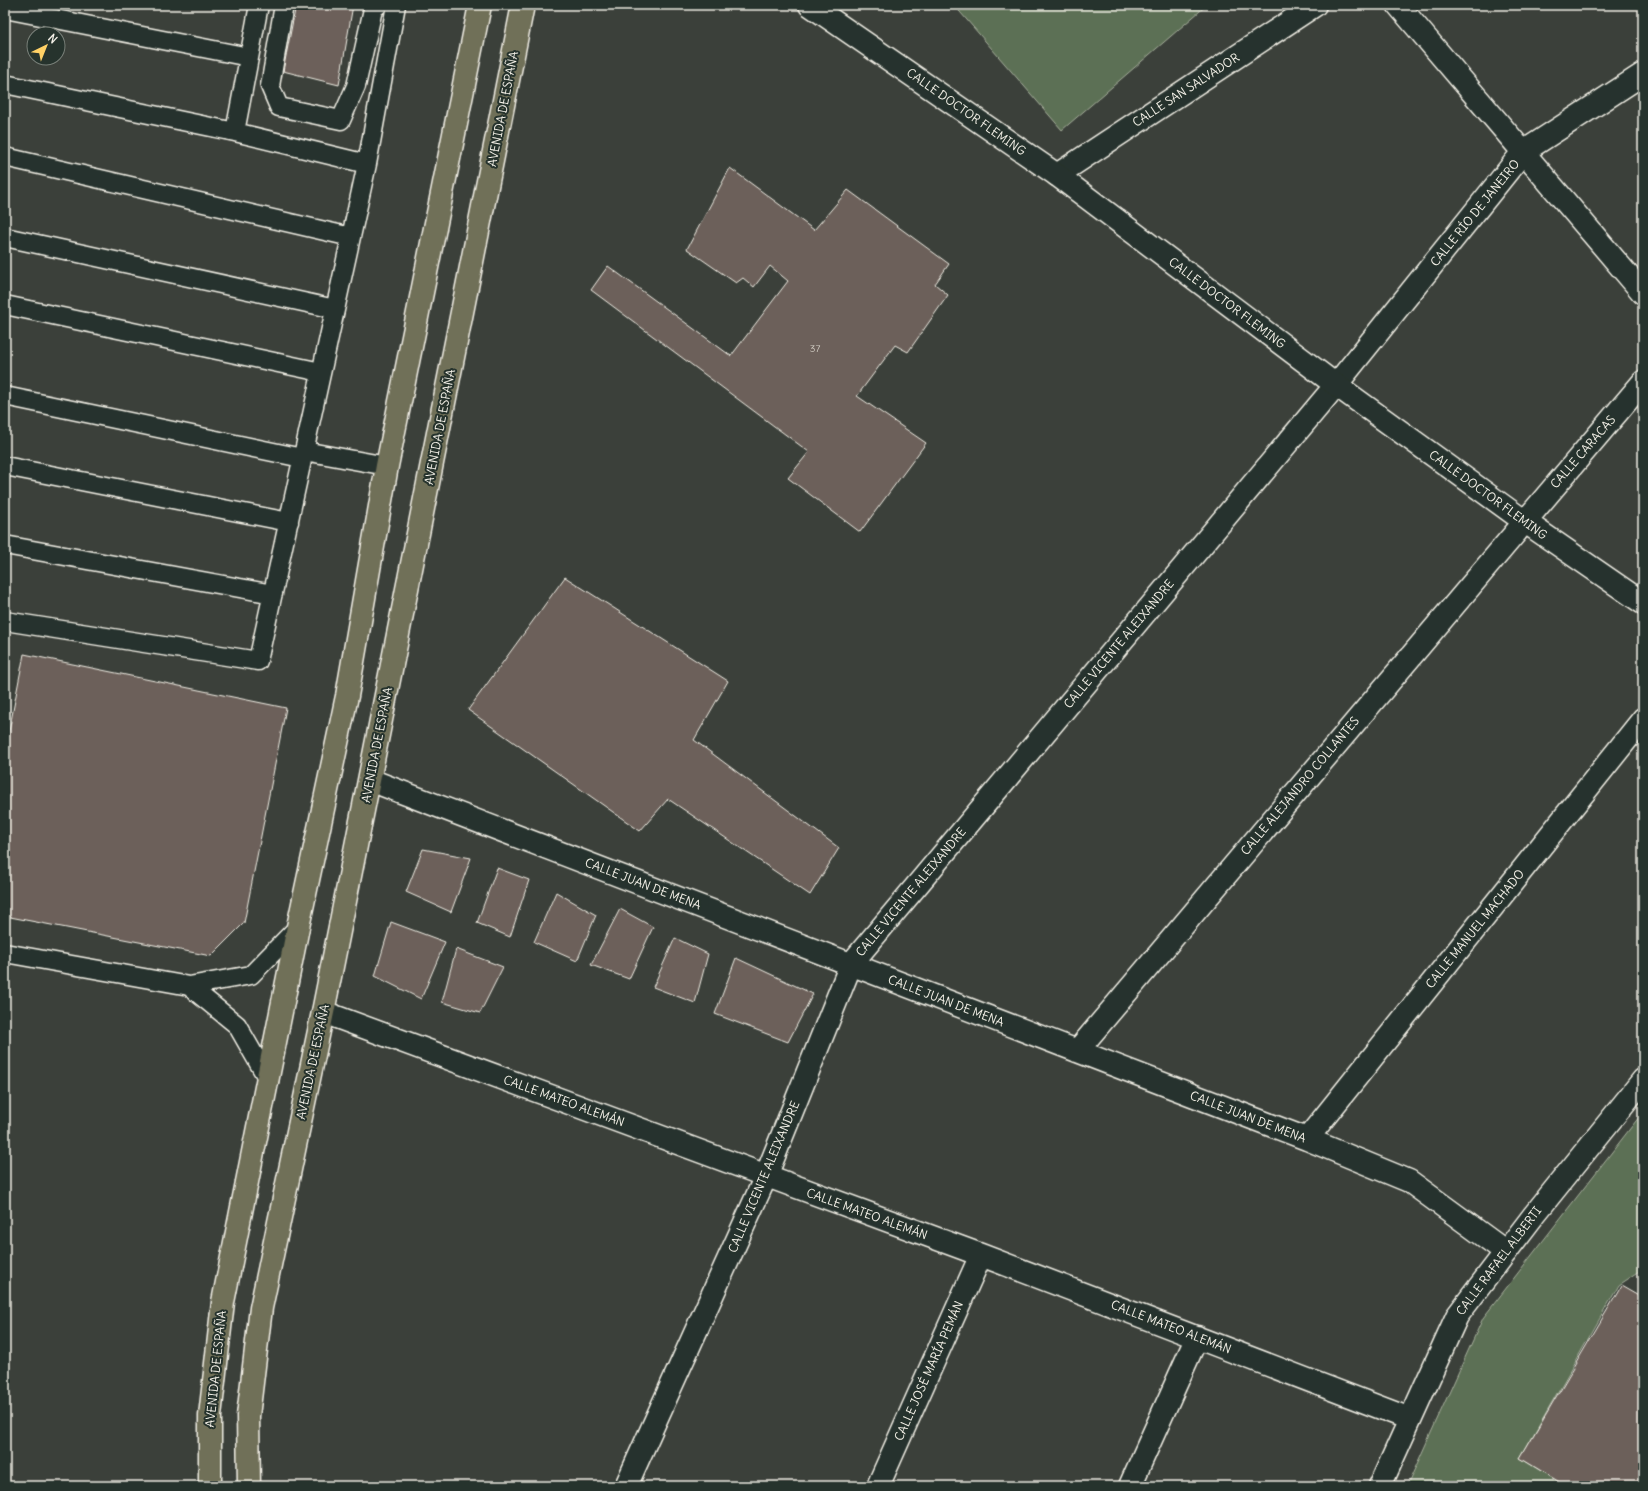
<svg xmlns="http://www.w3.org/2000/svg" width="1648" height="1491" font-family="Delius,sans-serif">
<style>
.green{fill:#5c7054;stroke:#a8b09e}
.building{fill:#6c605a;stroke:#f4f1e8}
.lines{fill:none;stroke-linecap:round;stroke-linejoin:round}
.service-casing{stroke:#f4f1e8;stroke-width:21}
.minor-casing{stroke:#f4f1e8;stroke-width:25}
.secondary-casing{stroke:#f4f1e8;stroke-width:25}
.primary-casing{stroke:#f4f1e8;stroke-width:25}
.service{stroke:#26332d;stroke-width:18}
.minor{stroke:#26332d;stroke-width:22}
.secondary{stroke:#26332d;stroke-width:22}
.primary{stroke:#706f59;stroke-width:22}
.labels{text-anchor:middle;stroke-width:4;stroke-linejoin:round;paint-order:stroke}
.number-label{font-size:10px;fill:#d2cdc4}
.street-label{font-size:12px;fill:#f4f1e8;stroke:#26332d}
</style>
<rect width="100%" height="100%" fill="#3b403a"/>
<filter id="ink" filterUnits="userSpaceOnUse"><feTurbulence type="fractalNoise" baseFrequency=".025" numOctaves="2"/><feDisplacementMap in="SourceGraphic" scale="8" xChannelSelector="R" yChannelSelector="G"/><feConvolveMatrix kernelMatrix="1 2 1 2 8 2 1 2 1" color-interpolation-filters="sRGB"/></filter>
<g filter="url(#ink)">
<path class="green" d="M954,5H1207L1062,130Z
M1643,1112V1269L1619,1285L1520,1458L1565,1486H1407L1483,1318Z"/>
<path class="building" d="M296,5H353L339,85L283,71Z
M730,168L814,230L848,190L949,264L935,284L948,295L908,352L895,345L857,396L926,443L860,532L788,478L809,452L591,290L608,266L731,356L788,281L770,266L754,287L743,278L736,283L687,249Z
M565,577L728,681L694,740L839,848L810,895L668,799L640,831L468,710Z
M24,654L286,708L244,923L211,956L5,916V752Z
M423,849L471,858L451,912L406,892Z
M497,868L529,880L510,937L477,923Z
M556,892L596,915L577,961L534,942Z
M620,909L653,927L629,979L591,965Z
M391,922L445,942L421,999L375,976Z
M675,938L708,954L695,1003L653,987Z
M456,949L503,967L480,1013L442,1002Z
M736,958L813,994L788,1042L715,1014Z
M1622,1285L1643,1297V1484L1642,1486H1566L1520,1458Z"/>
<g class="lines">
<g class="service-casing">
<path id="service" d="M284,5L270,86L279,107L341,120L356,86L373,9L378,5
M5,9L249,57
M5,84L235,132L367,164
M235,132L259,5
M5,157L351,237
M5,237L335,309
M5,305L321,372
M5,396L302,458
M304,451L387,466
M5,466L289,522
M5,545L273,594
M5,621L258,661L367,164L396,5
M5,953L189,986L251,975L298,927
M189,986L237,1025L269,1081"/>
</g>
<g class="minor-casing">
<path id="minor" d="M1398,5L1643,293
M1057,175L1315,5
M370,780L1307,1139L1409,1181L1506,1252
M323,1012L981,1255L1410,1419
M1077,1051L1643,382
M1307,1139L1643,719
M626,1486L766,1176L851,964L1336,385L1523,152L1643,74
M878,1486L981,1255
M1130,1486L1197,1337
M1380,1486L1457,1316L1534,1215L1643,1080"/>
</g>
<g class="secondary-casing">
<path id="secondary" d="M810,5L1057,175L1336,385L1524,521L1643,603"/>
</g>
<g class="primary-casing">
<path id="primary" d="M210,1486V1416L223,1302L298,927L347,696L387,466L480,5
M249,1486L248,1416L261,1308L323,1012L523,5"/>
</g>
<use href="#service" class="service"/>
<use href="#minor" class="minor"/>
<use href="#secondary" class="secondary"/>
<use href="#primary" class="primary"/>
</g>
</g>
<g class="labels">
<g class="number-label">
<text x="815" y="352">37</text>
</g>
<g class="street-label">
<text transform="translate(1186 90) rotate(-33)" y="4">CALLE SAN SALVADOR</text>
<text transform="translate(503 109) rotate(-79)" y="4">AVENIDA DE ESPAÑA</text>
<text transform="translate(966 112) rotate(35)" y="4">CALLE DOCTOR FLEMING</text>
<text transform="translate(1475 213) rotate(-51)" y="4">CALLE RÍO DE JANEIRO</text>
<text transform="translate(1227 303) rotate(37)" y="4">CALLE DOCTOR FLEMING</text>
<text transform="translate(440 427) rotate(-79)" y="4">AVENIDA DE ESPAÑA</text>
<text transform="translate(1583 452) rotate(-49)" y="4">CALLE CARACAS</text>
<text transform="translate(1488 495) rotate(36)" y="4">CALLE DOCTOR FLEMING</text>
<text transform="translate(1119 644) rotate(-50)" y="4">CALLE VICENTE ALEIXANDRE</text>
<text transform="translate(377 745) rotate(-79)" y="4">AVENIDA DE ESPAÑA</text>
<text transform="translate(1300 786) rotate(-50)" y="4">CALLE ALEJANDRO COLLANTES</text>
<text transform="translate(643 884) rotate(21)" y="4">CALLE JUAN DE MENA</text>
<text transform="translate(911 892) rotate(-50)" y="4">CALLE VICENTE ALEIXANDRE</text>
<text transform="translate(1475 929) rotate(-51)" y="4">CALLE MANUEL MACHADO</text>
<text transform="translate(946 1001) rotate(21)" y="4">CALLE JUAN DE MENA</text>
<text transform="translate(313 1062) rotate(-78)" y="4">AVENIDA DE ESPAÑA</text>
<text transform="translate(564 1101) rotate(20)" y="4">CALLE MATEO ALEMÁN</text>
<text transform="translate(1248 1117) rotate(21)" y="4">CALLE JUAN DE MENA</text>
<text transform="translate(764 1177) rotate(-67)" y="4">CALLE VICENTE ALEIXANDRE</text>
<text transform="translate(867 1214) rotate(20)" y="4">CALLE MATEO ALEMÁN</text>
<text transform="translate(1499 1261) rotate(-53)" y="4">CALLE RAFAEL ALBERTI</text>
<text transform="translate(1171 1327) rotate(21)" y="4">CALLE MATEO ALEMÁN</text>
<text transform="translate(216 1369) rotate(-84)" y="4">AVENIDA DE ESPAÑA</text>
<text transform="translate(929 1371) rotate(-66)" y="4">CALLE JOSÉ MARÍA PEMÁN</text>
</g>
</g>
<rect width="1648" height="1491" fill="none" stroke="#26332d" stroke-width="20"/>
<rect x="10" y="10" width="1628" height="1471" fill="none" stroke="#f4f1e8" stroke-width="1.5" filter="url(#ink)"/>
<g transform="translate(46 46) rotate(43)"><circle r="19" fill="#26332d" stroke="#787f78"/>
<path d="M0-3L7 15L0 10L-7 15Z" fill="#ffd166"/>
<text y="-6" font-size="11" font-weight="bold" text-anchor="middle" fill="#f4f1e8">N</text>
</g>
</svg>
